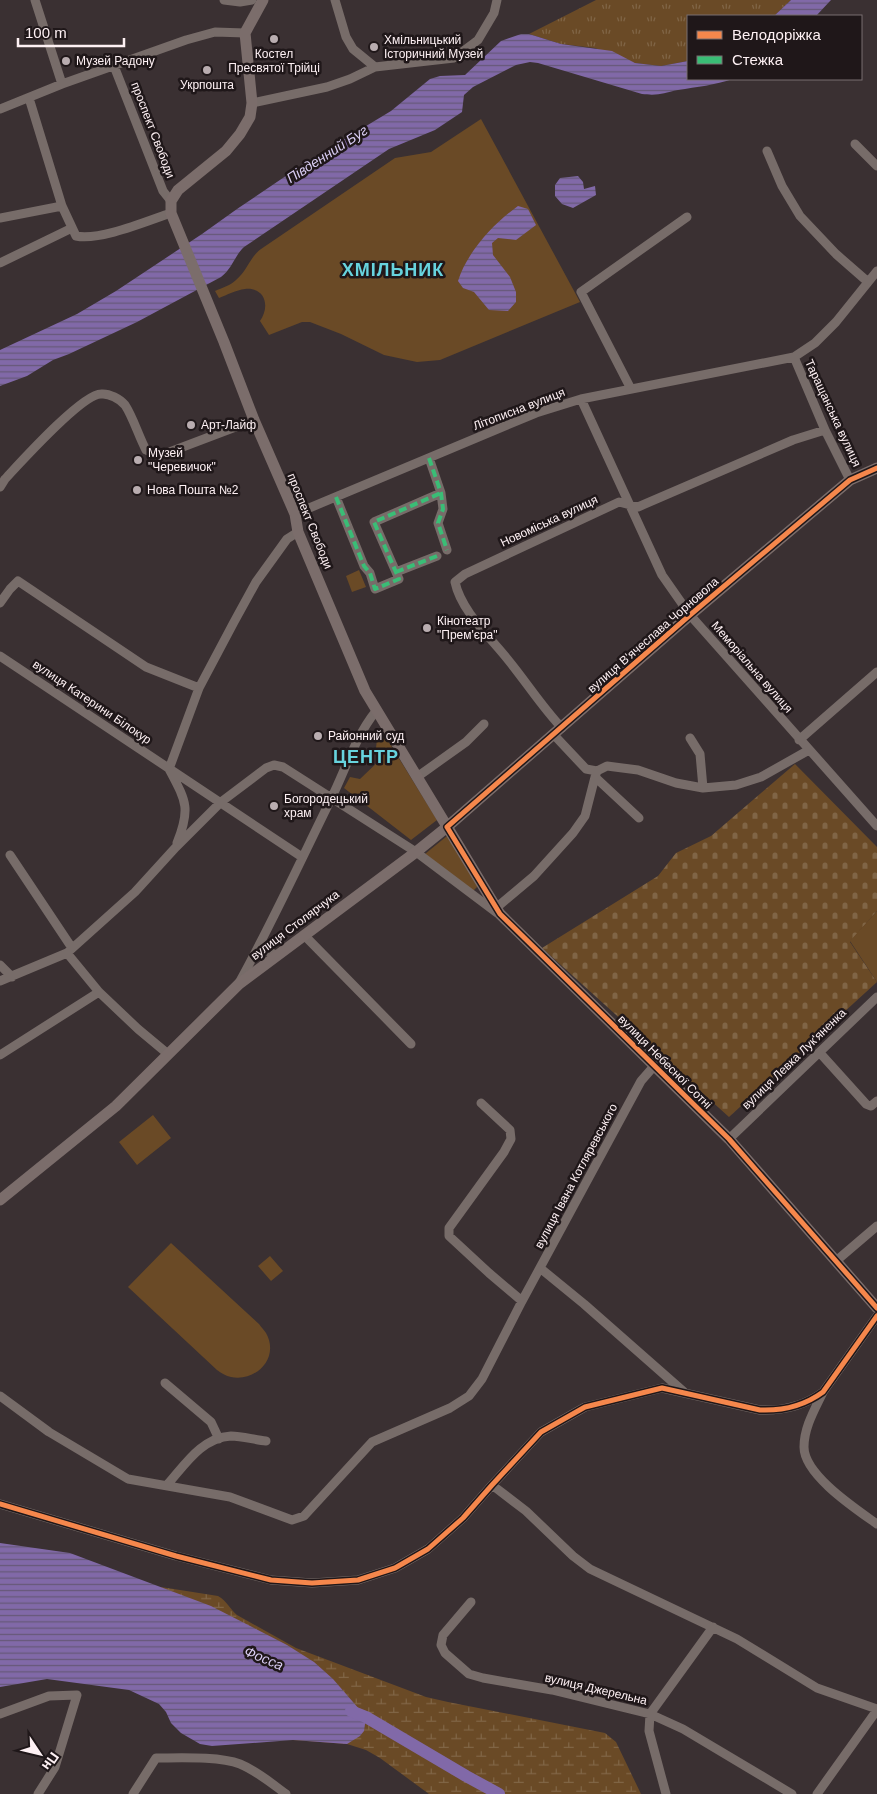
<svg xmlns="http://www.w3.org/2000/svg" width="877" height="1794" font-family="Helvetica,sans-serif">
<style>
.grass{fill:url(#grass-tufts)}
.wetland{fill:url(#wetland-marsh)}
.cemetery{fill:url(#cemetery-stones)}
.park{fill:#6a4a26}
.water{fill:url(#water-rules)}
.lines{fill:none;stroke-linecap:round;stroke-linejoin:round}
.river{stroke:#8169a8;stroke-width:12}
.street{stroke:#776c69;stroke-width:9}
.secondary{stroke:#7b6d6b;stroke-width:11}
.quiet{stroke:#3abd76;stroke-width:4;stroke-dasharray:8 4;stroke-linecap:butt}
.cycleway-casing{stroke:#1f1719;stroke-width:8}
.cycleway{stroke:#f5874c;stroke-width:5}
.poi-dot{fill:#b9adb0;stroke:#1f1719;stroke-width:2}
.labels{text-anchor:middle;stroke-width:5;stroke-linejoin:round;paint-order:stroke}
.poi-label{font-size:12px;fill:#fef1f4;stroke:#1f1719;text-anchor:start}
.street-label{font-size:12px;fill:#fef1f4;stroke:#1f1719}
.water-label{font-size:14px;font-style:italic;fill:#d8ccf2;stroke:#1f1719}
.district-label{font-size:18px;font-weight:bold;letter-spacing:1px;fill:#67d3de;stroke:#1f1719}
</style>
<defs>
<pattern id="grass-tufts" width="24" height="20" patternUnits="userSpaceOnUse" patternTransform="scale(1.25)"><rect width="24" height="20" fill="#6a4a26"/><path d="M3 7l-1-3M5 7V3M7 7l1-3M15 17l-1-3M17 17v-4M19 17l1-3" fill="none" stroke="#806546"/></pattern>
<pattern id="wetland-marsh" width="20" height="14" patternUnits="userSpaceOnUse" patternTransform="scale(1.25)"><rect width="20" height="14" fill="#6a4a26"/><path d="M1 5h8M5 5V1M11 12h8M15 12V8" fill="none" stroke="#806546"/></pattern>
<pattern id="cemetery-stones" width="16" height="16" patternUnits="userSpaceOnUse" patternTransform="scale(1.25)"><rect width="16" height="16" fill="#6a4a26"/><path d="M2 7V4a2 2 0 0 1 4 0v3zM10 15v-3a2 2 0 0 1 4 0v3z" fill="#806546"/></pattern>
<pattern id="water-rules" width="6" height="5" patternUnits="userSpaceOnUse" patternTransform="scale(1.25)"><rect width="6" height="5" fill="#8169a8"/><path d="M0 2.5h6" fill="none" stroke="#665878"/></pattern>
</defs>
<rect width="100%" height="100%" fill="#3a3032"/>
<path class="grass" d="M596,0H791L774,16H688V61L661,66L635,63L595,48L561,44L529,34Z"/>
<path class="wetland" d="M161,1587L218,1596C227,1601 230,1609 237,1615L296,1648L426,1697L448,1702L605,1733L616,1742L641,1794H429L380,1758L366,1750L347,1744L293,1740Z"/>
<path class="cemetery" d="M795,764L877,847V911L850,942L877,982L729,1117L542,948L658,876L676,853L711,836Z"/>
<path class="park" d="M481,119L580,302L440,360L417,362L384,355L341,334L310,322H302L269,335L260,321C270,307 266,287 245,289C236,290 227,295 219,298L215,291C222,288 231,285 236,280C247,271 250,257 261,249L395,158L431,152Z
M359,570L366,587L352,592L346,576Z
M380,736L387,739L437,820L411,840L344,788L350,777L360,779L383,757L376,748L377,739Z
M447,836L478,886L473,891L425,854Z
M877,911V982L850,941Z
M153,1115L171,1138L137,1165L119,1142Z
M171,1243L259,1324C261,1327 264,1330 266,1333C280,1358 256,1382 231,1377C226,1376 221,1373 217,1370L128,1287Z
M270,1256L283,1271L271,1281L258,1266Z"/>
<path class="water" d="M791,0H831L816,16H774Z
M521,34H529L561,44L612,51L635,63L661,66L688,61V79H733C715,85 697,87 678,90C663,93 659,96 642,94L538,63L530,62L516,65L473,87L464,95L462,112L435,130L389,149L244,247C235,255 232,269 221,277L137,322L69,354L53,360L27,376L0,386V350L77,314L116,291L202,234L237,209L308,161L391,111L430,79L440,76L465,75L501,41Z
M578,176L583,182L584,189L595,186L596,195L573,208L562,204L555,196V185L560,178Z
M518,206L528,209L536,225L516,240L498,238L492,243L493,255L510,277L516,292V302L508,311L489,310L474,292L463,288L458,281C467,252 494,223 518,206Z
M0,1543L70,1553L211,1606L287,1645L314,1662L333,1679L366,1717L364,1731L360,1736L347,1744L293,1740L212,1746L200,1744L181,1733L171,1723L166,1712L159,1704L129,1690L47,1679L0,1687Z"/>
<g class="lines">
<path class="river" d="M351,1711L366,1717L466,1776L499,1794"/>
<path class="street" d="M35,0L62,84
M224,0L240,2L252,0
M335,0L346,37L353,49L375,67
M114,66L163,191L171,201
M29,98L62,206L76,236C100,241 147,221 171,213
M252,103L327,87L350,79L375,67L454,58L478,40L494,13L497,0
M0,109L62,84L186,40L215,32L245,33
M855,144L877,166
M767,151L782,186L800,216L836,254L868,282
M0,218L62,206
M0,263L72,228
M794,357L825,430L850,480
M631,389L581,292L687,217
M581,399L662,575L690,615L877,826
M429,458L441,493L443,509L438,523L447,550
M0,487L5,479C20,463 82,394 101,394C109,393 120,399 125,405C133,417 139,437 146,450L159,456L254,420
M336,497L364,566L370,573L375,589L399,579L374,522L441,493
M295,514L536,413L581,399L794,357L815,343L836,322L877,271
M396,572L437,556
M0,603L10,589L18,581L146,667L199,688
M0,656L302,857
M562,728C542,707 527,683 509,661C491,638 461,611 455,582L465,574L619,502L638,507L793,440L825,430
M554,735L586,769L597,771
M690,738L700,754L703,788L736,785L761,777L809,750
M799,740L877,672
M417,777L466,742L484,724
M639,818L595,777L597,771L607,766L638,770L676,783L703,788
M177,843C191,808 186,801 169,769L199,688L234,622L256,582L287,539L298,532
M10,855L72,948
M496,908L534,876L573,833L585,816L595,777
M304,935L411,1044
M262,941C265,950 268,953 278,955
M67,953L99,992L138,1029L168,1054
M0,965L12,977
M0,981L67,953L135,892L176,847L221,802L266,768L274,765L283,767L416,852L497,913
M239,983C272,923 301,860 331,799C346,769 355,737 376,711
M820,1053L866,1104L871,1106L877,1101
M0,1055L99,992
M481,1103L510,1130L511,1139L504,1152L449,1228V1236L489,1273L522,1301L641,1081L655,1065
M729,1139L877,997
M836,1261L877,1226
M540,1268L584,1304L684,1392
M165,1383L211,1422L219,1439
M823,1392C815,1409 804,1427 804,1447C804,1475 856,1509 877,1524
M0,1396L49,1432L128,1479L230,1497L292,1520L304,1516L372,1442L450,1408L469,1396L482,1379L522,1301
M167,1485C185,1465 201,1438 231,1436C242,1436 255,1440 266,1441
M492,1485L526,1511L573,1556L590,1569L737,1639L817,1688L877,1709
M0,1504L176,1556L271,1580L312,1583L358,1580L395,1568L428,1549L463,1518L492,1485L541,1432L585,1407L662,1388L760,1410C784,1411 804,1406 823,1392L877,1316
M471,1602L443,1635L441,1645L445,1653L469,1674L483,1678L552,1690L650,1714L683,1729L792,1794
M0,1714L49,1696L77,1695L55,1767L38,1794
M133,1794L156,1758C179,1758 219,1756 240,1764C257,1771 271,1783 286,1794
M666,1794L649,1731L650,1714L713,1627
M817,1794L877,1710"/>
<path class="secondary" d="M263,0L245,33L252,103L250,117L240,134L226,151L178,190L171,201V213L224,342L254,420L295,514L298,532L365,691L500,914L729,1139L877,1308
M0,1200L116,1106L239,984L416,852L447,827L690,615L850,480L877,468"/>
<path class="quiet" d="M429,458L441,493L443,509L438,523L447,550
M336,497L364,566L370,573L375,589L399,579L374,522L441,493
M396,572L437,556"/>
<g class="cycleway-casing">
<path id="cycleway" d="M877,468L850,480L690,615L447,827L500,914L729,1139L877,1308
M0,1504L176,1556L271,1580L312,1583L358,1580L395,1568L428,1549L463,1518L492,1485L541,1432L585,1407L662,1388L760,1410C784,1411 804,1406 823,1392L877,1316"/>
</g>
<use href="#cycleway" class="cycleway"/>
</g>
<g class="poi-dot">
<circle cx="274" cy="39" r="5"/>
<circle cx="374" cy="47" r="5"/>
<circle cx="66" cy="61" r="5"/>
<circle cx="207" cy="70" r="5"/>
<circle cx="191" cy="425" r="5"/>
<circle cx="138" cy="460" r="5"/>
<circle cx="137" cy="490" r="5"/>
<circle cx="427" cy="628" r="5"/>
<circle cx="318" cy="736" r="5"/>
<circle cx="274" cy="806" r="5"/>
</g>
<g class="labels">
<g class="poi-label">
<text x="384" y="44">Хмільницький<tspan x="384" dy="14">Історичний Музей</tspan></text>
<text x="274" y="58" text-anchor="middle">Костел<tspan x="274" dy="14">Пресвятої Трійці</tspan></text>
<text x="76" y="65">Музей Радону</text>
<text x="207" y="89" text-anchor="middle">Укрпошта</text>
<text x="201" y="429">Арт-Лайф</text>
<text x="148" y="457">Музей<tspan x="148" dy="14">"Черевичок"</tspan></text>
<text x="147" y="494">Нова Пошта №2</text>
<text x="437" y="625">Кінотеатр<tspan x="437" dy="14">"Прем'єра"</tspan></text>
<text x="328" y="740">Районний суд</text>
<text x="284" y="803">Богородецький<tspan x="284" dy="14">храм</tspan></text>
</g>
<g class="street-label">
<text transform="translate(153 130) rotate(69)" y="4">проспект Свободи</text>
<text transform="translate(519 409) rotate(-21)" y="4">Літописна вулиця</text>
<text transform="translate(833 413) rotate(65)" y="4">Таращанська вулиця</text>
<text transform="translate(310 521) rotate(68)" y="4">проспект Свободи</text>
<text transform="translate(549 521) rotate(-25)" y="4">Новоміська вулиця</text>
<text transform="translate(653 635) rotate(-41)" y="4">вулиця В'ячеслава Чорновола</text>
<text transform="translate(752 667) rotate(49)" y="4">Меморіальна вулиця</text>
<text transform="translate(92 702) rotate(34)" y="4">вулиця Катерини Білокур</text>
<text transform="translate(295 925) rotate(-37)" y="4">вулиця Столярчука</text>
<text transform="translate(794 1059) rotate(-44)" y="4">вулиця Левка Лук'яненка</text>
<text transform="translate(665 1062) rotate(45)" y="4">вулиця Небесної Сотні</text>
<text transform="translate(576 1176) rotate(-62)" y="4">вулиця Івана Котляревського</text>
<text transform="translate(596 1689) rotate(13)" y="4">вулиця Джерельна</text>
</g>
<g class="water-label">
<text transform="translate(327 154) rotate(-33)" y="5">Південний Буг</text>
<text transform="translate(264 1658) rotate(23)" y="5">Фосса</text>
</g>
<g class="district-label">
<text x="393" y="276">ХМІЛЬНИК</text>
<text x="366" y="763">ЦЕНТР</text>
</g>
</g>
<rect x="687" y="15" width="175" height="65" fill="#1f1719" stroke="#786e71"/>
<rect x="697" y="31" width="25" height="8" fill="#f5874c" stroke="#786e71"/>
<text x="732" y="40" font-size="15" fill="#fef1f4">Велодоріжка</text>
<rect x="697" y="56" width="25" height="8" fill="#3abd76" stroke="#786e71"/>
<text x="732" y="65" font-size="15" fill="#fef1f4">Стежка</text>
<g transform="translate(40 1754) rotate(125)" stroke="#1f1719" stroke-width="4" paint-order="stroke">
<path d="M0-4L9 19L0 12L-9 19Z" fill="#fef1f4"/>
<text y="-8" font-size="14" font-weight="bold" text-anchor="middle" fill="#fef1f4">Пн</text>
</g>
<path d="M18 38v8h106v-8" fill="none" stroke="#fef1f4" stroke-width="2.5"/>
<text x="25" y="38" font-size="15" fill="#fef1f4" stroke="#1f1719" stroke-width="4" paint-order="stroke">100 m</text>
</svg>
